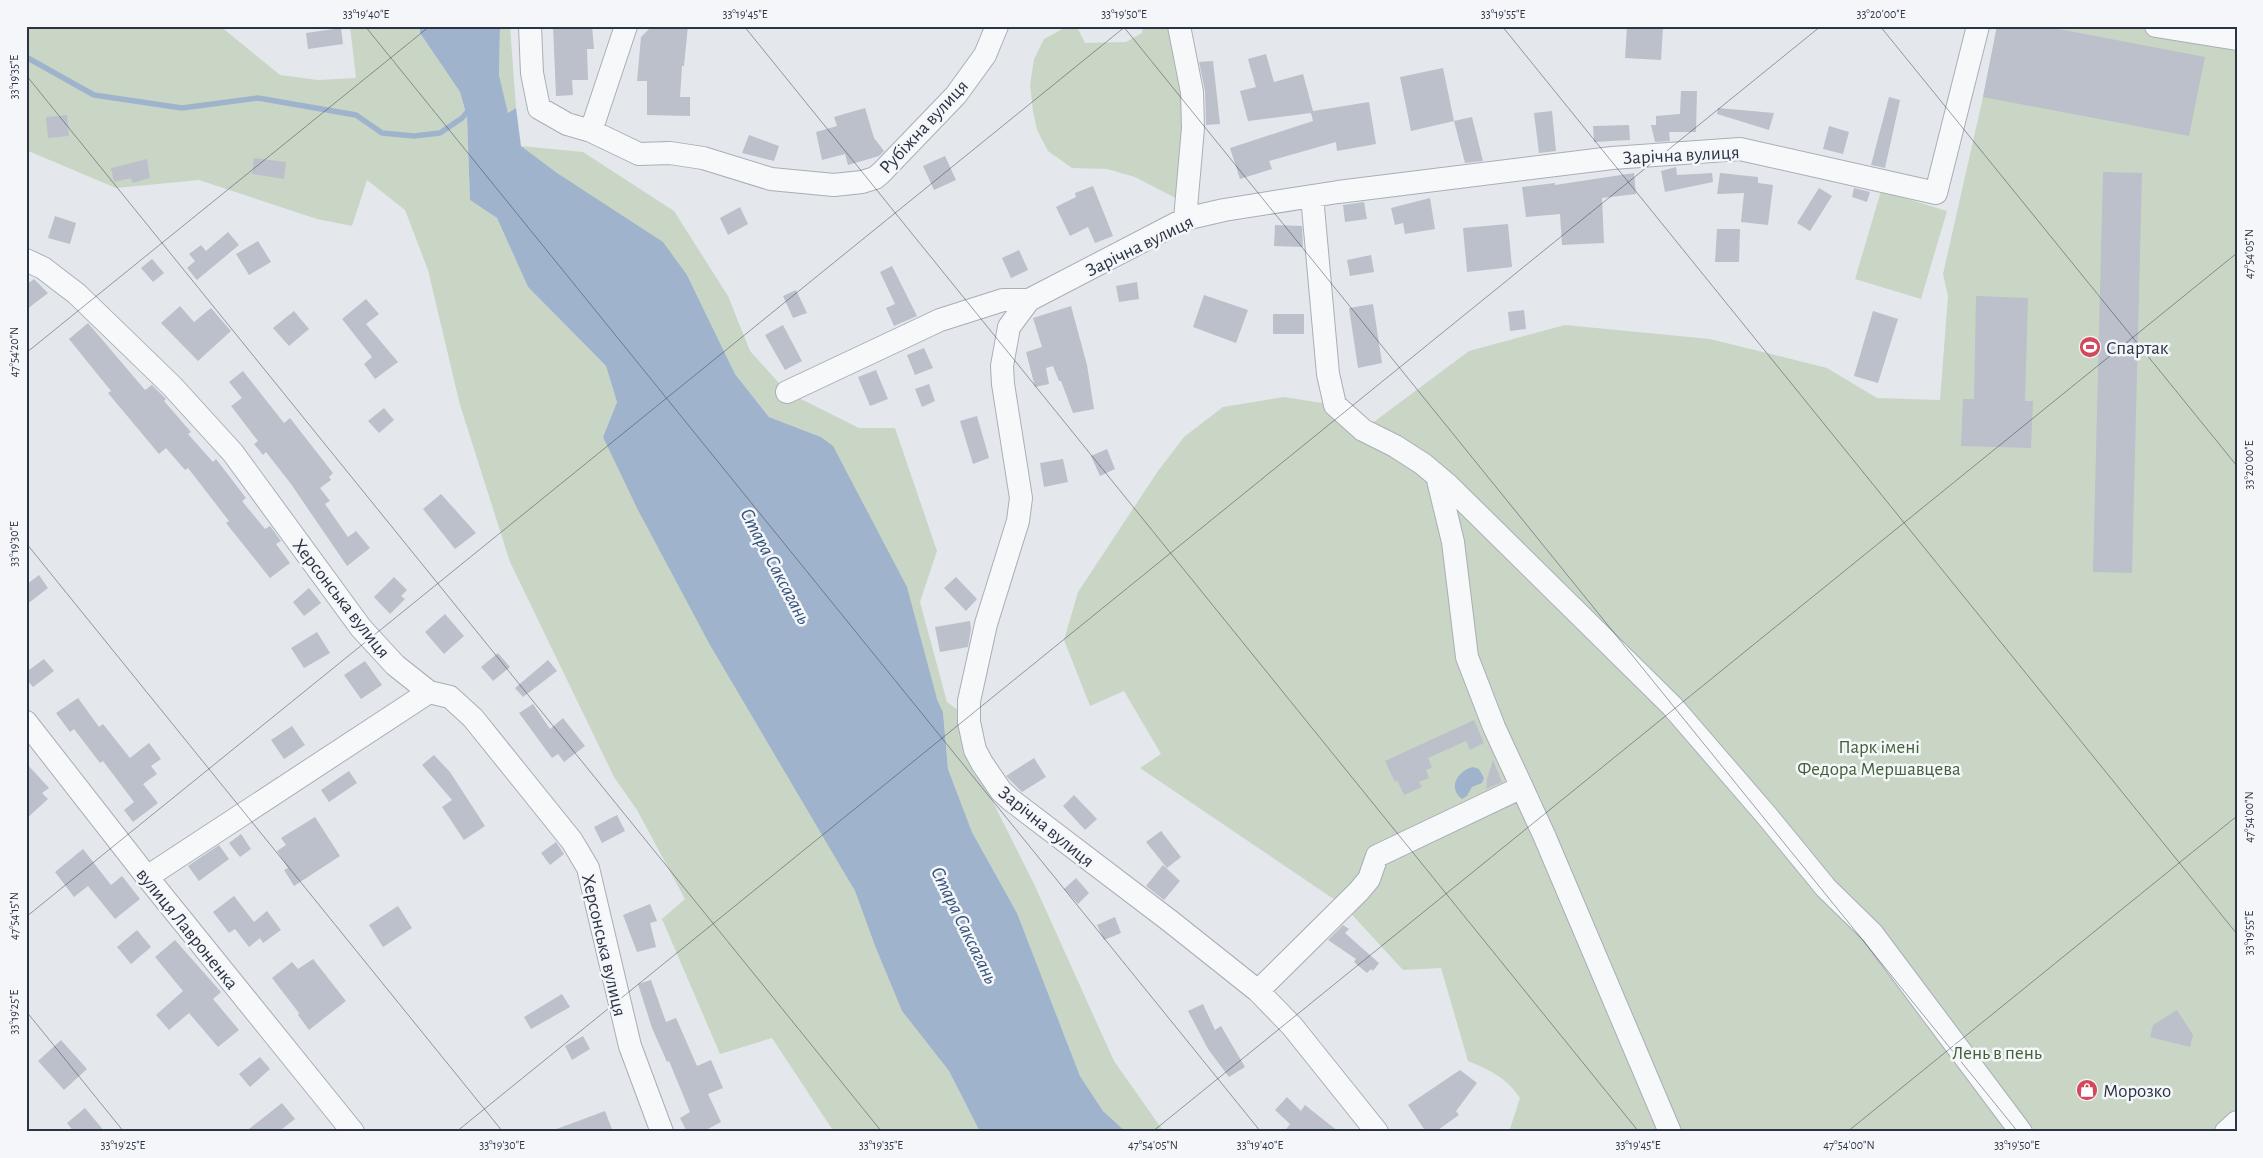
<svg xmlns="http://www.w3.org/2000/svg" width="2263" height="1158" font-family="'Alegreya Sans',sans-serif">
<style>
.green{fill:#c9d6c5}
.water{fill:#9fb4cc}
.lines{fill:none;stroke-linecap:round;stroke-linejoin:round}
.stream{stroke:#9fb4cc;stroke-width:5.5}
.building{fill:#bbc0ca}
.street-casing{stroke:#a9aeb7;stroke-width:24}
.street{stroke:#f7f8fa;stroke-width:22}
.ticks{fill:none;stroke:#2b3445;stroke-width:1;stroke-opacity:0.45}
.labels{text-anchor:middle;stroke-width:5;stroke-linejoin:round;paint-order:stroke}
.street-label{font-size:19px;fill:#2b3445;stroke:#f4f6f9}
.poi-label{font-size:19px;fill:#2b3445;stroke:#f4f6f9;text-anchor:start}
.park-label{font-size:19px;fill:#3f6138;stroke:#f4f6f9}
.water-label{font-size:20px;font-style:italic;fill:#34527a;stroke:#f4f6f9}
.neatline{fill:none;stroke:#2b3445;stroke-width:2}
.ticks-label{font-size:12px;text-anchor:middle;fill:#2b3445}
</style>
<rect width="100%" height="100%" fill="#e4e7ec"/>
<path class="green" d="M26,26H220L280,75L318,80L356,78L350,26H420V33L460,92L467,117L470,200L497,218L528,287L606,366L617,402L603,437L855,891L875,946L902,1011L949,1071L980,1132H834L772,1038L720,1054L662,919L685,899L637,810L614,777L510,562L460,405L428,270L405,210L367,180L352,226L317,219L199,180L116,188L26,150Z
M500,26H510L516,108L508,114L499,75Z
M1068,26L1078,29L1085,43L1126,42L1142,33L1143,26H1179L1187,204L1135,177L1107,169L1072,168L1048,151L1037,130L1033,111L1030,85L1034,59L1044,39Z
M1997,26H2237V1132H1509L1520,1098C1506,1077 1491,1071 1468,1061L1441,968L1403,970L1344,906L1140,768L1161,754L1124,691L1090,706L1064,640L1078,592L1158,471L1184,437L1223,407L1284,397L1335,405L1363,430L1469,351L1565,325L1710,339L1827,368L1877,398L1940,400L1948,296L1943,274L1983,97Z
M521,146L583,152L674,211L728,296L750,351L787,392L859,428H895L937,551L920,602L947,702L971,720L983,782L1035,886L1114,1061L1164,1132H1126L1103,1111L1080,1076L1017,913L972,832L948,769L943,712L821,437L769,417L735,374L687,275Z
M1881,191L1947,211L1921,299L1855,279Z"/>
<path class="water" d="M420,26H500L499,75L508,113L516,108L521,146L557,173L663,242L687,275L735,374L769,417L821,437L833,446L907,587L937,699L943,712L948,769L972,832L1017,913L1080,1076L1103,1111L1126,1132H980L949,1071L902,1011L875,946L855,891L710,645L638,510L603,437L617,402L606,366L528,287L497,218L470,200L467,117L460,92L420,33Z
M1473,767L1479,769L1484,778L1482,783L1472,787L1467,796L1462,799C1447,788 1458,770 1473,767Z"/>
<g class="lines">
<path class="stream" d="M26,57L94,95L182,108L258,98L356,115L382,133L414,136L440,133L462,118L470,109"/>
</g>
<path class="building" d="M553,26H592L594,49H587L588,80H572L573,95L556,96Z
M652,26H688L684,66H682L680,97H690V116L647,115V81H637L641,37Z
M1627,26L1663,27L1661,60L1625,58Z
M1997,26H2043L2205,57L2189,136L1983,97Z
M341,28L343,44L308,49L306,33Z
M1266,54L1274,82L1303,74L1313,111L1369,102L1376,144L1337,151L1336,142L1269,161L1272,169L1240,179L1230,148L1313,121L1311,113L1248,121L1240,91L1256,87L1248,59Z
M1213,61L1220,124L1206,125L1205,91L1199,62Z
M1443,68L1454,121L1411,131L1400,77Z
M1681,91H1697L1696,132H1669L1670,141L1655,142L1651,125H1656V116L1680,114Z
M1889,97L1900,100L1885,168L1871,165Z
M865,108L874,138L884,151L879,156L848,165L845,154L822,160L816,132L837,126L834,117Z
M1718,108L1774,113L1769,130L1717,114Z
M1552,111L1556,151L1539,153L1534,113Z
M67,115L69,136L48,138L46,117Z
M1472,117L1483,161L1465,163L1454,121Z
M1629,125L1630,140L1594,142L1593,126Z
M1829,126L1849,132L1843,154L1823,149Z
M749,135L779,146L774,161L742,153Z
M945,156L956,180L934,190L923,166Z
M254,158L286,162L284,179L252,174Z
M147,159L150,178L132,183L131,178L114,182L111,168Z
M1676,167L1677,175L1712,173L1713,182L1665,192L1661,171Z
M2103,172L2142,173L2132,573L2093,572Z
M1634,173L1636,194L1602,198L1604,243L1562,245L1560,214L1526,217L1522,187L1555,183V185Z
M1720,173L1758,177V183L1773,185L1768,225L1741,222L1744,193L1717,194Z
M1093,186L1113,236L1095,243L1088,227L1070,236L1056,207L1076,197L1075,193Z
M1819,188L1832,196L1810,231L1797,223Z
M1854,188L1870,192L1867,202L1852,197Z
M1430,198L1435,229L1405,234L1403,223L1395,225L1391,208Z
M1364,202L1367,219L1345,222L1343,205Z
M740,207L748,224L728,235L720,218Z
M55,216L76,223L70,244L48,238Z
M1508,224L1512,267L1467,272L1463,228Z
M1275,225L1302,226L1303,247L1274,246Z
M1717,229H1740L1739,262H1715Z
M228,232L239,245L197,280L187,268L195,261L189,254L201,245L206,251Z
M258,241L271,262L249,275L236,254Z
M1019,250L1028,270L1011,278L1002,258Z
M1371,255L1374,272L1350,276L1347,260Z
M152,259L164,273L153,282L141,268Z
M892,266L917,316L894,326L886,308L895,304L880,272Z
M34,279L48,293L26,310V285Z
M1137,282L1139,299L1119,302L1116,286Z
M796,290L807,313L793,318L783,296Z
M1204,295L1248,310L1236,343L1193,327Z
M1976,296L2028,298L2025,401H2033L2031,448L1961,446L1963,399H1974Z
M366,299L379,314L366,324L398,362L375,379L364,364L372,357L342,319Z
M1373,304L1382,363L1358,368L1349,308Z
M180,306L194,322L211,308L231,331L198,361L161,323Z
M1071,306L1087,365L1094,409L1073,413L1061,381H1059L1053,366L1046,368L1049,384L1035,387L1026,352L1042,347L1033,318Z
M1524,310L1526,329L1510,331L1508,312Z
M294,311L309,329L289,346L273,328Z
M1873,311L1898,319L1878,383L1854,376Z
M1273,314H1304V334H1273Z
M88,323L145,390L152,385L166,399L164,401L191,432L188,434L213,462L216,459L246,498L242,501L265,529L270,526L281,541L276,544L290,563L270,578L226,523L229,521L188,468L185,470L166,448L159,454L108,393L111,391L69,339Z
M783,325L802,361L785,370L765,335Z
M924,348L933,368L915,375L907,355Z
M876,370L888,399L870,406L858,377Z
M243,371L284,423L290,418L333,473L329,477L331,480L320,488L330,501L325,504L348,537L356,531L370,548L347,566L291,484L266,452L263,455L254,444L258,441L231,406L242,398L229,382Z
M929,384L935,401L922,407L915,389Z
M384,408L394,420L379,433L368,421Z
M977,416L989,458L973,464L960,421Z
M1107,449L1115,469L1100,476L1091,456Z
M1063,459L1068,482L1044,487L1040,463Z
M441,494L476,533L455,549L423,509Z
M39,575L48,588L26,605V585Z
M394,577L407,590L401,596L405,599L390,614L374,597Z
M956,577L977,599L966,611L944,588Z
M309,588L321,603L304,616L293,602Z
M445,614L464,636L444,654L425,632Z
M970,621L971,629L968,647L940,652L935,627Z
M317,632L330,653L304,668L291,648Z
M498,653L510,667L493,681L481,667Z
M44,659L54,671L33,687L26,679V672Z
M548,660L557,671L523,697L515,688Z
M365,661L382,685L361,699L344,675Z
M78,698L99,727L103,724L130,758L149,743L161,759L151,766L157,774L143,784L158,803L133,822L124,810L134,802L103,761L100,763L74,729L70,732L56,713Z
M533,704L550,729L563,718L585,746L564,762L558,754L552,758L519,713Z
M1474,720L1484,743L1470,750L1466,741L1428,758L1432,767L1426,770L1429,778L1419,782L1422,787L1404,795L1397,780L1395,782L1385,761Z
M292,726L305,745L284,759L271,740Z
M434,755L450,772L485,826L464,840L442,807L452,800L422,765Z
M1034,758L1046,777L1022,792L1006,776Z
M1493,760L1502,782L1486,789L1487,779Z
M26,763L49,788L42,793L48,799L26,819Z
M349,771L357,783L329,802L321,790Z
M1074,795L1097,819L1085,830L1063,806Z
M617,815L625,831L602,843L594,827Z
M315,817L340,856L294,886L284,870L288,868L277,851L286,845L281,838Z
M1161,831L1181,857L1167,868L1146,842Z
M241,834L251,849L240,857L229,843Z
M556,842L564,854L550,865L541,853Z
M219,845L229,859L199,881L188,866Z
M83,849L111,885L122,876L140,899L115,919L88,886L74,897L55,872Z
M1163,865L1180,881L1164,900L1146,886Z
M1076,878L1089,893L1078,904L1064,889Z
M234,896L254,922L267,911L281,930L263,943L260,938L249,947L235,929L229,933L213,912Z
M650,904L657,921L650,923L656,947L637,952L623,915Z
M398,906L412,928L383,947L369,925Z
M1115,917L1121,933L1104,940L1097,925Z
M1343,925L1349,929L1345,933L1379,963L1373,971L1371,969L1367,973L1354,962L1356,959L1328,940Z
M137,930L151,947L131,964L117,947Z
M175,940L221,992L213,999L239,1030L218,1047L189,1013L169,1030L156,1015L183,991L155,957Z
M313,959L346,1001L309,1030L298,1015L299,1013L272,978L292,962L298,969Z
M651,980L666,1022L676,1018L697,1066L711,1060L723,1088L708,1094L721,1122L702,1132H687L680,1118L690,1112L669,1061L667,1062L652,1028L638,984Z
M562,994L570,1007L531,1029L524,1017Z
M1203,1004L1215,1030L1221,1026L1245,1067L1229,1077L1208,1049L1188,1011Z
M2177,1010L2193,1035L2190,1047L2150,1037L2153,1025Z
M583,1036L590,1049L572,1060L565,1046Z
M61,1040L87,1069L64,1090L38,1061Z
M260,1057L270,1069L250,1087L239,1074Z
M1460,1070L1477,1083L1456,1111L1459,1115L1435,1132H1426L1408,1105Z
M1287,1097L1301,1111L1305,1105L1339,1132H1284L1290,1124L1275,1110Z
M282,1103L295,1119L278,1132H245Z
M85,1108L105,1132H74L67,1123Z
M605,1111L613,1132H555L554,1130Z"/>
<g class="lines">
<g class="street-casing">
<path id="street" d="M530,26L532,73L539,108L567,124L591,131L639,154L670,153L703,158L771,179L834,185L862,182L875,178L881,173L956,95L985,55L997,26
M1179,26L1192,92L1193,128L1185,219
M2156,26L2237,39
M591,131L626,26
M1312,196L1328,374L1335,405L1363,430L1395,446L1423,464L1449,486L1672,706L1767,816L1826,888L1872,933L2021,1132
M26,260L43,268L77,294L172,386L233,453L361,628L395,665L429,692L450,697L473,718L572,841L588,868L630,1046L662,1132
M787,392L940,320L1003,300H1029
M1437,476L1453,542L1467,657L1494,727L1544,835L1670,1132
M26,722L147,877L353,1132
M147,877L429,692
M1258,991L1359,891L1369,879L1377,856L1522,787
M1377,1132L1292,1026L1258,991L1170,921L1011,800L1001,791L982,763L975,750L969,722V701L986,624L1018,521L1021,498L1003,384L1002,366L1009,327L1029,300L1185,219L1224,210L1338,192L1612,158L1740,149L1936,193L1978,26
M2226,1132L2237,1122"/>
</g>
<use href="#street" class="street"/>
</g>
<path class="ticks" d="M365,26L1261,1132M744,26L1639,1132M1123,26L2018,1132M1502,26L2237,934M1880,26L2237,466M26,75L882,1132M26,353L430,26M26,543L503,1132M26,917L1126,26M26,1011L124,1132M456,1132L1821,26M1152,1132L2237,253M1847,1132L2237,816"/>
<defs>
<g id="stadium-disc" transform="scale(1.125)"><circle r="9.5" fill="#d1495b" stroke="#f4f6f9"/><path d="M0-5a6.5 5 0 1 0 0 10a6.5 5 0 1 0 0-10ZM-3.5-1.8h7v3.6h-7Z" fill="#fff"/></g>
<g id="shop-disc" transform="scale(1.125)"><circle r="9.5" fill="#d1495b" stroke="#f4f6f9"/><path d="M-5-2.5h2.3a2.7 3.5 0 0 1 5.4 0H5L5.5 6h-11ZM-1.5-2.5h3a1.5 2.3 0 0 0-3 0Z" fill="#fff"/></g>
</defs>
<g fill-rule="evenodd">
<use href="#stadium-disc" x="2090" y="347"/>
<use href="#shop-disc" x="2087" y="1090"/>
</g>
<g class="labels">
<g class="street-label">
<text transform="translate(923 126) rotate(-47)" y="7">Рубіжна вулиця</text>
<text transform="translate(1681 154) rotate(-3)" y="7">Зарічна вулиця</text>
<text transform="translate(1139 245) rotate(-26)" y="7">Зарічна вулиця</text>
<text transform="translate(342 598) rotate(52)" y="7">Херсонська вулиця</text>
<text transform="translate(1047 826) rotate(39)" y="7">Зарічна вулиця</text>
<text transform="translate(188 928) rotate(51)" y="7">вулиця Лавроненка</text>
<text transform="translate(605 945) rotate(77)" y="7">Херсонська вулиця</text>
</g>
<g class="poi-label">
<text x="2106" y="354">Спартак</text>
<text x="2103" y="1097">Морозко</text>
</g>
<g class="park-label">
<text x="1879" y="753">Парк імені<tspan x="1879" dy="22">Федора Мершавцева</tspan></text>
<text x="1997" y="1059">Лень в пень</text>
</g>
<g class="water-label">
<text transform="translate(776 566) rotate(62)" y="7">Стара Саксагань</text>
<text transform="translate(965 925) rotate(64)" y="7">Стара Саксагань</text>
</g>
</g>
<rect width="2263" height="1158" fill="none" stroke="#f4f6f9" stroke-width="55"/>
<rect x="28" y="28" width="2208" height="1102" class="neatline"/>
<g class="ticks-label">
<text x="366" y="18">33°19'40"E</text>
<text x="745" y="18">33°19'45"E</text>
<text x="1124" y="18">33°19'50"E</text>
<text x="1503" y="18">33°19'55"E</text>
<text x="1881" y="18">33°20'00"E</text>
<text transform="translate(14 77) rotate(-90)" y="4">33°19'35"E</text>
<text transform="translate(2249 254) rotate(-90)" y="4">47°54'05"N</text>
<text transform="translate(14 352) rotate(-90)" y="4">47°54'20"N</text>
<text transform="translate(2249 465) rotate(-90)" y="4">33°20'00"E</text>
<text transform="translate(14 544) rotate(-90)" y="4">33°19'30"E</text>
<text transform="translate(2249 817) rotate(-90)" y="4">47°54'00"N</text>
<text transform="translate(14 916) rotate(-90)" y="4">47°54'15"N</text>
<text transform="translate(2249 933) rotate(-90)" y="4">33°19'55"E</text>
<text transform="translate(14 1012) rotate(-90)" y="4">33°19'25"E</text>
<text x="123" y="1149">33°19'25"E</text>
<text x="502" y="1149">33°19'30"E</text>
<text x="881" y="1149">33°19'35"E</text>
<text x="1153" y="1149">47°54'05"N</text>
<text x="1260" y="1149">33°19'40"E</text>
<text x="1638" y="1149">33°19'45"E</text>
<text x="1849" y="1149">47°54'00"N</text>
<text x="2017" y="1149">33°19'50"E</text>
</g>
</svg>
